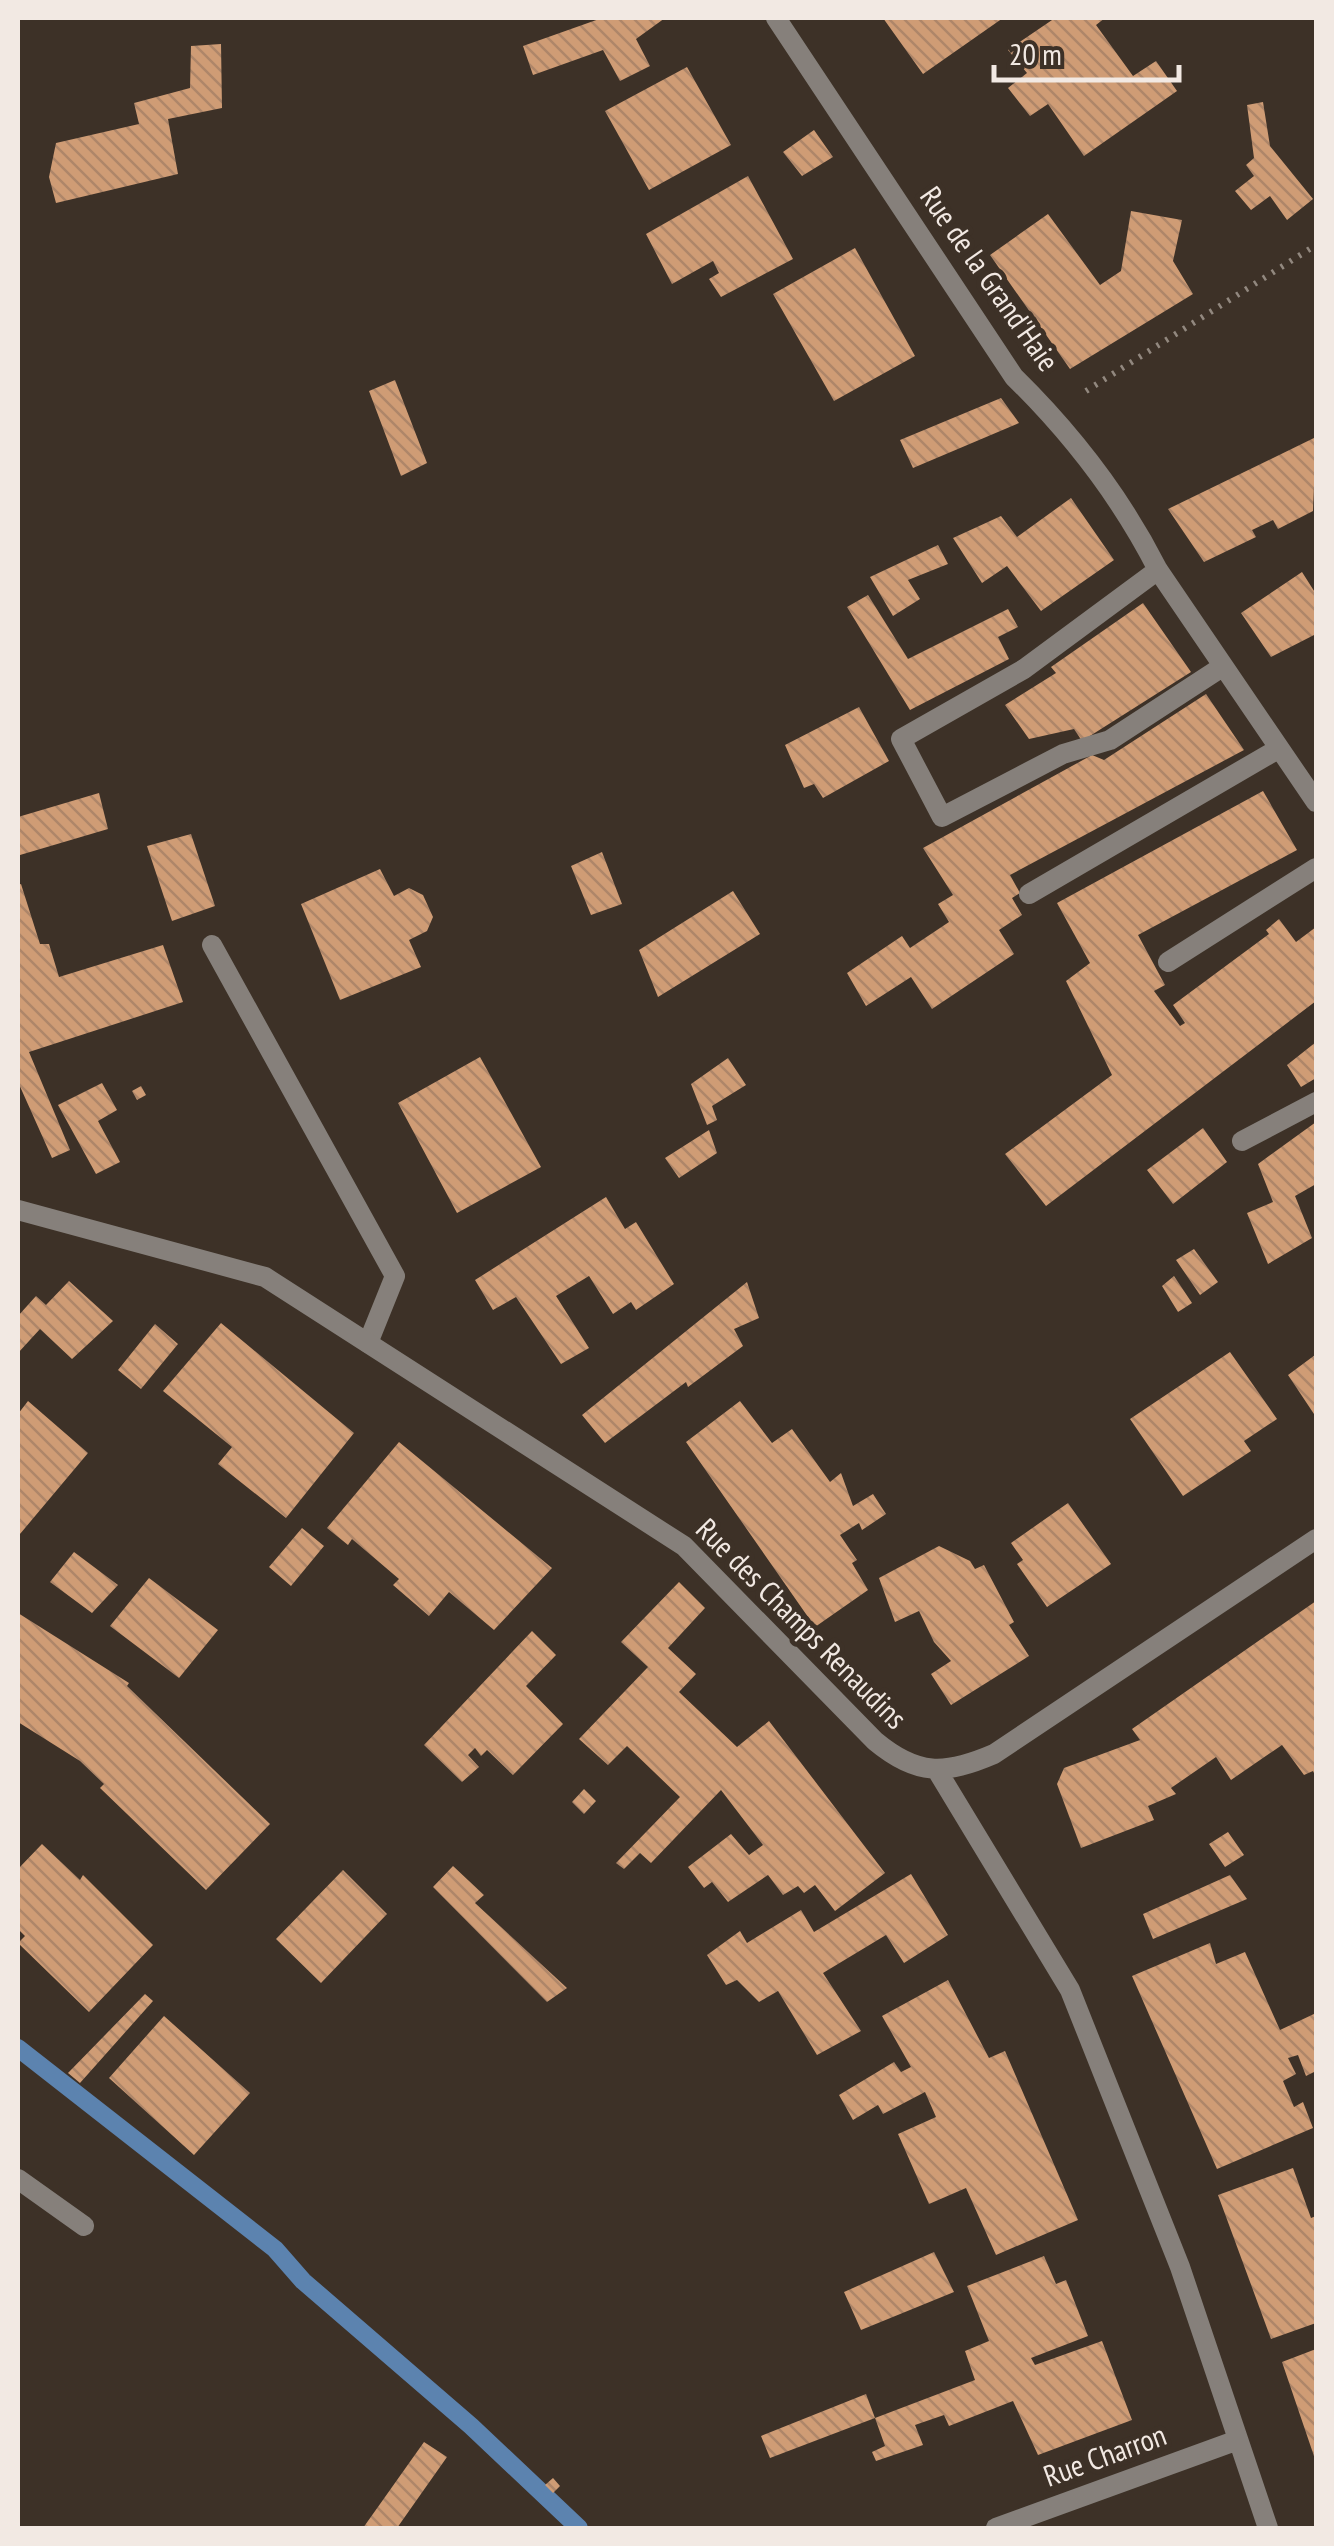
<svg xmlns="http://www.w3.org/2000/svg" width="1334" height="2546" font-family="'PT Sans Narrow',sans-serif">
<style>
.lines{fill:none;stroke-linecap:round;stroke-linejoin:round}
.stream{stroke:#5c83af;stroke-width:18}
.building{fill:url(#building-back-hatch)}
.path{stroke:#92887f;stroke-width:6;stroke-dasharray:2.5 8;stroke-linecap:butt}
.service{stroke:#86807b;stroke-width:20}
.minor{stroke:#86807b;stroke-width:20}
.labels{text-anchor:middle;stroke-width:10;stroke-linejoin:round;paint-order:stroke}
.street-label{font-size:30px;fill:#f2e9e3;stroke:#3d3127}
</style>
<defs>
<pattern id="building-back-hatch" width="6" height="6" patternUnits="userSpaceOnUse" patternTransform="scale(2.5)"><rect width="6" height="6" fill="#cf9c75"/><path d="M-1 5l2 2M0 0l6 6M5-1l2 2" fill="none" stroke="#ae8669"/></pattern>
</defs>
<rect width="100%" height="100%" fill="#3d3127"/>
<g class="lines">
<path class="stream" d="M18,2048L275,2249L303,2281L471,2426L579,2528"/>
</g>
<path class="building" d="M602,18H665L636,39L650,66L620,81L603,50L533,75L523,46Z
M883,18H1003L923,74Z
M1055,18H1105L1096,25L1133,76L1156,61L1177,91L1084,156L1048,104L1030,116L1008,88L1027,73L1008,50Z
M221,44L222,108L168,119L178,174L56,203L49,177L56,143L139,124L134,103L190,88L191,46Z
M687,67L731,145L649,190L605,111Z
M1263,102L1270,146L1313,199L1287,220L1270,196L1251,210L1235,191L1254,176L1246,165L1254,158L1247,105Z
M814,130L833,157L802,176L783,152Z
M748,176L793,259L721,297L709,279L719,273L713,261L672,284L646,234Z
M1131,211L1182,220L1173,261L1193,294L1070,369L990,255L1048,214L1100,285L1121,271Z
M855,248L915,356L834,401L773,294Z
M395,380L427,463L401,476L369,391Z
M1001,398L1019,423L913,468L900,440Z
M1316,437L1313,511L1278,529L1273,520L1252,530L1256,537L1204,562L1168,509Z
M1071,498L1114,560L1041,611L1007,566L982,583L953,538L1001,516L1017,537Z
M938,545L948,564L908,580L920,599L893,616L870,577Z
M1302,572L1316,594V634L1271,657L1241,613Z
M868,595L908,659L1008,609L1018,627L998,637L1009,659L910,710L847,607Z
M1143,603L1191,672L1082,741L1074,729L1029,739L1005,705L1056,673L1051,667Z
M1206,694L1244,750L1010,875L1020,893L1012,898L1022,915L999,930L1014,954L932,1009L911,977L866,1006L847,973L902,936L910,948L949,922L938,904L953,895L923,848L1092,755L1104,760Z
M859,707L889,761L823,798L814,784L804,788L785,745Z
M1263,791L1297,850L1138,935L1165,985L1154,991L1180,1026L1185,1023L1173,1005L1269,934L1266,930L1279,919L1296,942L1316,927V1001L1046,1206L1005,1154L1112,1075L1066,981L1090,963L1057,903Z
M99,793L108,829L20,855L18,817Z
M191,834L215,906L172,921L147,846Z
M602,852L622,904L591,915L571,866Z
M380,869L394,896L409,888L423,895L433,917L427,931L409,940L421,967L340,1000L301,904Z
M21,884L40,944H49L59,977L163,945L183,1002L29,1052L70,1150L52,1158L18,1082V885Z
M733,891L760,934L658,997L639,950Z
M1316,1042V1078L1301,1087L1287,1065Z
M480,1057L541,1167L457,1213L398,1103Z
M728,1058L746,1085L712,1106L717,1120L707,1125L691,1084Z
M102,1083L117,1110L98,1121L120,1162L96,1174L58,1105Z
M141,1086L146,1095L137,1100L132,1091Z
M1316,1122V1184L1295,1196L1312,1238L1268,1264L1247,1213L1273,1202L1258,1164Z
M1203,1128L1227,1162L1173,1204L1147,1170Z
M709,1130L717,1153L679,1178L665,1158Z
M606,1197L625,1229L636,1222L674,1284L636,1310L631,1302L613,1314L589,1276L556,1296L589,1348L561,1364L516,1297L493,1310L475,1280Z
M1194,1249L1218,1282L1200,1295L1176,1260Z
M1174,1276L1192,1303L1178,1312L1162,1286Z
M69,1281L113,1321L72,1359L40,1329L18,1353V1316L36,1296L46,1305Z
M747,1282L759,1318L734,1329L743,1346L688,1387L686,1382L605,1443L582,1415Z
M221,1323L354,1433L286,1518L218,1464L232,1447L163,1391Z
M155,1324L178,1344L141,1389L118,1370Z
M1230,1352L1277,1419L1244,1441L1251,1451L1183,1496L1130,1419Z
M1315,1355L1316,1356V1417L1288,1375Z
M28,1401L88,1453L20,1534L18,1414Z
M740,1401L772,1443L792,1429L830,1482L841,1473L853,1506L873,1494L886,1514L862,1530L859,1523L840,1535L857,1560L852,1563L868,1590L815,1627L686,1442Z
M399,1442L552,1568L494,1630L449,1592L429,1616L393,1585L399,1579L352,1539L348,1545L327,1528Z
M1068,1503L1111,1564L1047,1607L1017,1564L1023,1560L1011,1543Z
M302,1528L324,1546L291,1586L269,1567Z
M939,1546L970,1561L975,1569L984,1565L1014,1622L1009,1625L1029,1656L951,1705L931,1674L951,1661L934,1642L919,1611L895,1622L879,1578Z
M74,1552L118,1585L92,1613L50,1582Z
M149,1578L218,1630L179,1678L110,1626Z
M679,1582L705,1608L668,1648L696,1674L679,1692L737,1747L769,1721L885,1873L835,1911L815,1885L804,1893L798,1886L783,1895L768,1875L728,1902L712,1882L704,1888L688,1867L731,1834L749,1855L763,1845L721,1790L651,1863L640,1853L624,1869L616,1863L680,1797L627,1746L608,1765L579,1739L648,1667L621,1642Z
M1316,1601V1777L1313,1771L1304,1775L1282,1745L1231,1780L1216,1757L1171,1788L1176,1794L1148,1806L1154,1820L1081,1848L1057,1784L1064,1768L1140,1740L1132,1729Z
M18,1613L129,1683L127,1686L270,1824L206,1890L100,1788L104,1784L80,1761L18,1722Z
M532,1631L556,1655L526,1686L563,1724L513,1775L487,1750L481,1756L475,1748L468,1755L479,1767L462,1782L424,1745Z
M584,1789L596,1801L584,1814L572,1802Z
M1228,1832L1244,1855L1225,1867L1209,1844Z
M42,1844L80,1880L83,1875L153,1945L89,2012L18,1943L25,1936L18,1929V1869Z
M453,1866L484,1895L475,1903L567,1988L547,2002L433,1887Z
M343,1870L387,1914L321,1983L276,1939Z
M911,1874L948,1935L904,1963L886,1935L823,1973L861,2031L817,2055L778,1991L759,2002L737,1980L726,1985L707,1955L740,1931L747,1943L801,1910L814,1932Z
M1230,1875L1247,1899L1153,1939L1143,1914Z
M1210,1943L1216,1964L1245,1952L1280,2030L1316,2013V2071L1306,2076L1298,2055L1288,2058L1296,2074L1283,2081L1294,2107L1303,2102L1313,2128L1217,2169L1132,1976Z
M948,1980L989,2058L1005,2051L1078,2220L996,2255L966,2188L929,2204L898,2134L936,2117L925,2092L883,2114L878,2105L853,2120L839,2095L894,2062L901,2072L911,2067L882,2016Z
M145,1994L153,2001L80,2083L68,2073Z
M164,2016L250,2093L194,2155L109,2078Z
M1293,2168L1311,2218L1316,2216V2323L1271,2339L1218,2195Z
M934,2252L954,2292L861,2330L844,2292Z
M1044,2256L1056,2284L1066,2280L1088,2336L1031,2358L1035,2365L1102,2341L1132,2420L1038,2455L1013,2401L949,2426L944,2415L915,2425L923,2445L876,2461L872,2452L885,2446L875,2418L975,2380L965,2351L989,2341L967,2286Z
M1316,2349V2462L1282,2362Z
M866,2394L875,2418L770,2458L761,2436Z
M424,2442L447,2457L397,2528H363Z
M553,2478L560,2486L553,2493L545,2485Z"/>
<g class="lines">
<path class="path" d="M1086,391L1316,245"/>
<path class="service" d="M212,945L395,1276L368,1343"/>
<path class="minor" d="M776,18L1014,377C1071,433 1122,499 1158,570L1316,802
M1158,570L1024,669L901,739L942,817L1063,754L1110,740L1222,667
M1029,894L1278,749
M1168,962L1316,868
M1242,1141L1316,1102
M18,1210L265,1277L684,1546L875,1741C917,1776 945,1775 994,1754L1316,1539
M938,1772L1070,1990L1180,2267L1268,2528
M18,2179L84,2226
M996,2528L1235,2441"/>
</g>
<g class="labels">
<g class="street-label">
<text transform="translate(989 279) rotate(55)" y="10">Rue de la Grand'Haie</text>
<text transform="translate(801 1624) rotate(45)" y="10">Rue des Champs Renaudins</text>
<text transform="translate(1105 2456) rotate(-20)" y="10">Rue Charron</text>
</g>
</g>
<rect width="1334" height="2546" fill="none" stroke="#f2e9e3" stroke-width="40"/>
<path d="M994 65v15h185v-15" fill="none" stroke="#f2e9e3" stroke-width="5"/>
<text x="1009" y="65" font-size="30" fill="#f2e9e3" stroke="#3d3127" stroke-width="8" paint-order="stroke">20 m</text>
</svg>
